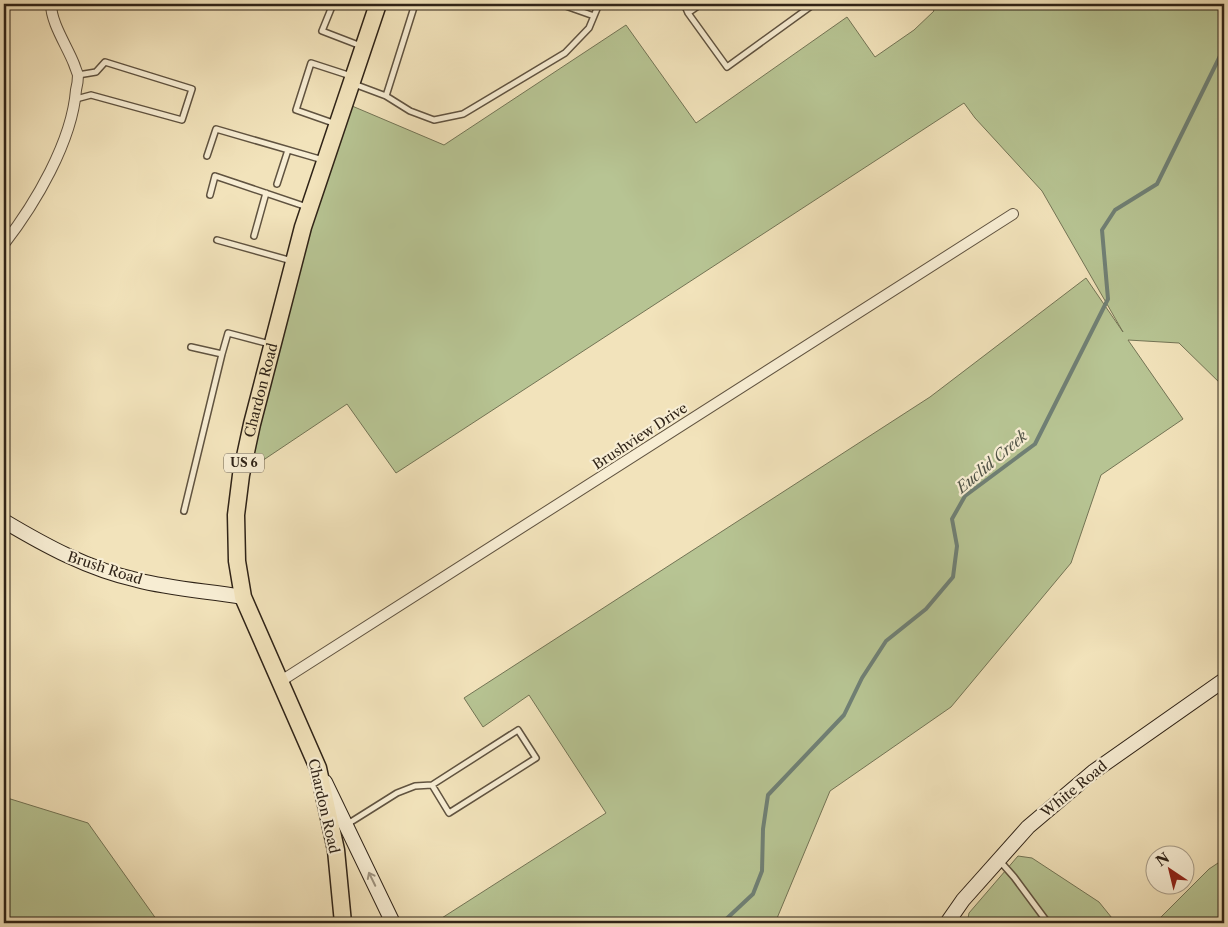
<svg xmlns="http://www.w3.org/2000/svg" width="1228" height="927" font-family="'Libre Caslon Text',serif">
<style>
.green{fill:#b7c493;stroke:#737455}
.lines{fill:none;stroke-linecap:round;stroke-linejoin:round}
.stream{stroke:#708075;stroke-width:4}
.lane-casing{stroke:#605340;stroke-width:8}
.street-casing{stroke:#605340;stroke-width:12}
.secondary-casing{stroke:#2f2317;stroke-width:16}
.primary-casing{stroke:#2f2317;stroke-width:19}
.lane{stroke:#f7edd3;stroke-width:5}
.street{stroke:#f7edd3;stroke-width:10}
.secondary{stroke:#f7edd3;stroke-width:14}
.primary{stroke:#f2e3bb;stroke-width:16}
.oneway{stroke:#9d927e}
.labels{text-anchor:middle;stroke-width:4.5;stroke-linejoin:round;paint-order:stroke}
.shield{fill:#f7edd3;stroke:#6b604f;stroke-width:1}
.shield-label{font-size:12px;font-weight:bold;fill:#2f2317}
.street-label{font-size:14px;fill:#2f2317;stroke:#f7edd3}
.water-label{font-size:15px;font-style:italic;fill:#4f5246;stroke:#f7edd3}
</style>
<rect width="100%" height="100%" fill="#f2e3bb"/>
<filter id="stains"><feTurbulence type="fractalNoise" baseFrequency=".004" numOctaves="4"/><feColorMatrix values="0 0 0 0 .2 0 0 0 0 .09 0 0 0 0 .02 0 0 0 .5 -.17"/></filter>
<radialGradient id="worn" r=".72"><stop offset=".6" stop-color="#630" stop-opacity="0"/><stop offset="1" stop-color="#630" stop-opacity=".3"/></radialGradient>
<path class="green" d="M930,4H1224V387L1179,343L1128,340L1183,419L1101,475L1071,563L951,707L830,791L775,923H434L606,813L529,695L483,727L464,698L930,397L1086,278L1123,332L1042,191L975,118L964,103L396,473L347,404L241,475L345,103L444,145L626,25L696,123L847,17L875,57L914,30L934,11Z
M4,797L88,823L159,923H4Z
M1018,856L1032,858L1099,902L1116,923H967L969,913Z
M1224,859V923H1155L1209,869Z"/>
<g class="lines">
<path class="stream" d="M722,923L753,894L762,871L763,829L768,795L844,715L862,678L886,641L926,609L953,577L957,546L952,519L965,496L1035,444L1108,299L1102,230L1115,210L1157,184L1224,48"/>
<g class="lane-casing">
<path id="lane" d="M333,4L322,31L361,46
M560,4L594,16
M684,4L688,13
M701,4L688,13L727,67L814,4
M354,84L386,96L410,111L434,120L463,114L565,53L589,28L599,4
M386,96L415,4
M76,99L91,95L182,120L192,89L105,62L96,72L78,75
M336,124L296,110L311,63L351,76
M207,156L216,129L323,160
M277,184L288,150
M210,195L215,176L307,207
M254,236L266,193
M217,240L292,261
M191,347L222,354L228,333L270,344
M184,511L222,354
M346,825L397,793L415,786L432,785L449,813L536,758L518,730L432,785
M999,860L1014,877L1048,923"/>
</g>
<g class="street-casing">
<path id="street" d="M4,244C35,204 72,142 76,90C77,86 78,80 78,75C77,72 75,67 74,64C67,46 51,23 51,4
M281,681L1013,214"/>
</g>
<g class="secondary-casing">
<path id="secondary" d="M4,521C46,546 88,569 137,580C171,589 208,591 243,597
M325,782L393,923
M947,923L963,900L1028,827L1093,772L1224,680"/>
</g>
<g class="primary-casing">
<g id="primary">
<path id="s1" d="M343,923L336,850L318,768L243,597L237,561L236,515L241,475L252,424L303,227L378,4"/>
</g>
</g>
<use href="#lane" class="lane"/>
<use href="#street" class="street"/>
<use href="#secondary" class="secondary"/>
<use href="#primary" class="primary"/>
</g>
<defs><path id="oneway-shaft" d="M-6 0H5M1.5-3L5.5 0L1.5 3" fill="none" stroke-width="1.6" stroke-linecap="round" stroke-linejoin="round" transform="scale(1.25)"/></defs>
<use class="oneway" href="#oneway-shaft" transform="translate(372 879) rotate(-116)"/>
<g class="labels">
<rect class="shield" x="224" y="453.5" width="40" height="19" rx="4"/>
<g class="shield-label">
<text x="244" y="467">US 6</text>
</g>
<g class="street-label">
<text dy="5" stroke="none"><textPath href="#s1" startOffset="554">Chardon Road</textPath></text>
<text transform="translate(640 436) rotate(-33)" y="5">Brushview Drive</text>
<text transform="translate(105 568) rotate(18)" y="5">Brush Road</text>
<text transform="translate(1074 789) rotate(-39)" y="5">White Road</text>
<text transform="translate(324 806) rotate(77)" y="5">Chardon Road</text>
</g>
<g class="water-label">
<text transform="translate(992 462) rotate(-40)" y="5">Euclid Creek</text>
</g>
</g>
<rect width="1228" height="927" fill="none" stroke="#f2e3bb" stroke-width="20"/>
<rect x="5" y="5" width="1218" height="917" fill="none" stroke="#2f2317" stroke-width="2.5"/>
<rect x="10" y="10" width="1208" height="907" fill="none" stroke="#2f2317"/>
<g transform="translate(1170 870) rotate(325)"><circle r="24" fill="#f7edd3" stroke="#a79c88"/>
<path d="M0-4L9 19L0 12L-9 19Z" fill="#8f2418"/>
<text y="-8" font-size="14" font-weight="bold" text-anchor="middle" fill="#2f2317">N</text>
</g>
<rect width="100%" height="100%" filter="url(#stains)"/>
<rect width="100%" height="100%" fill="url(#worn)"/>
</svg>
